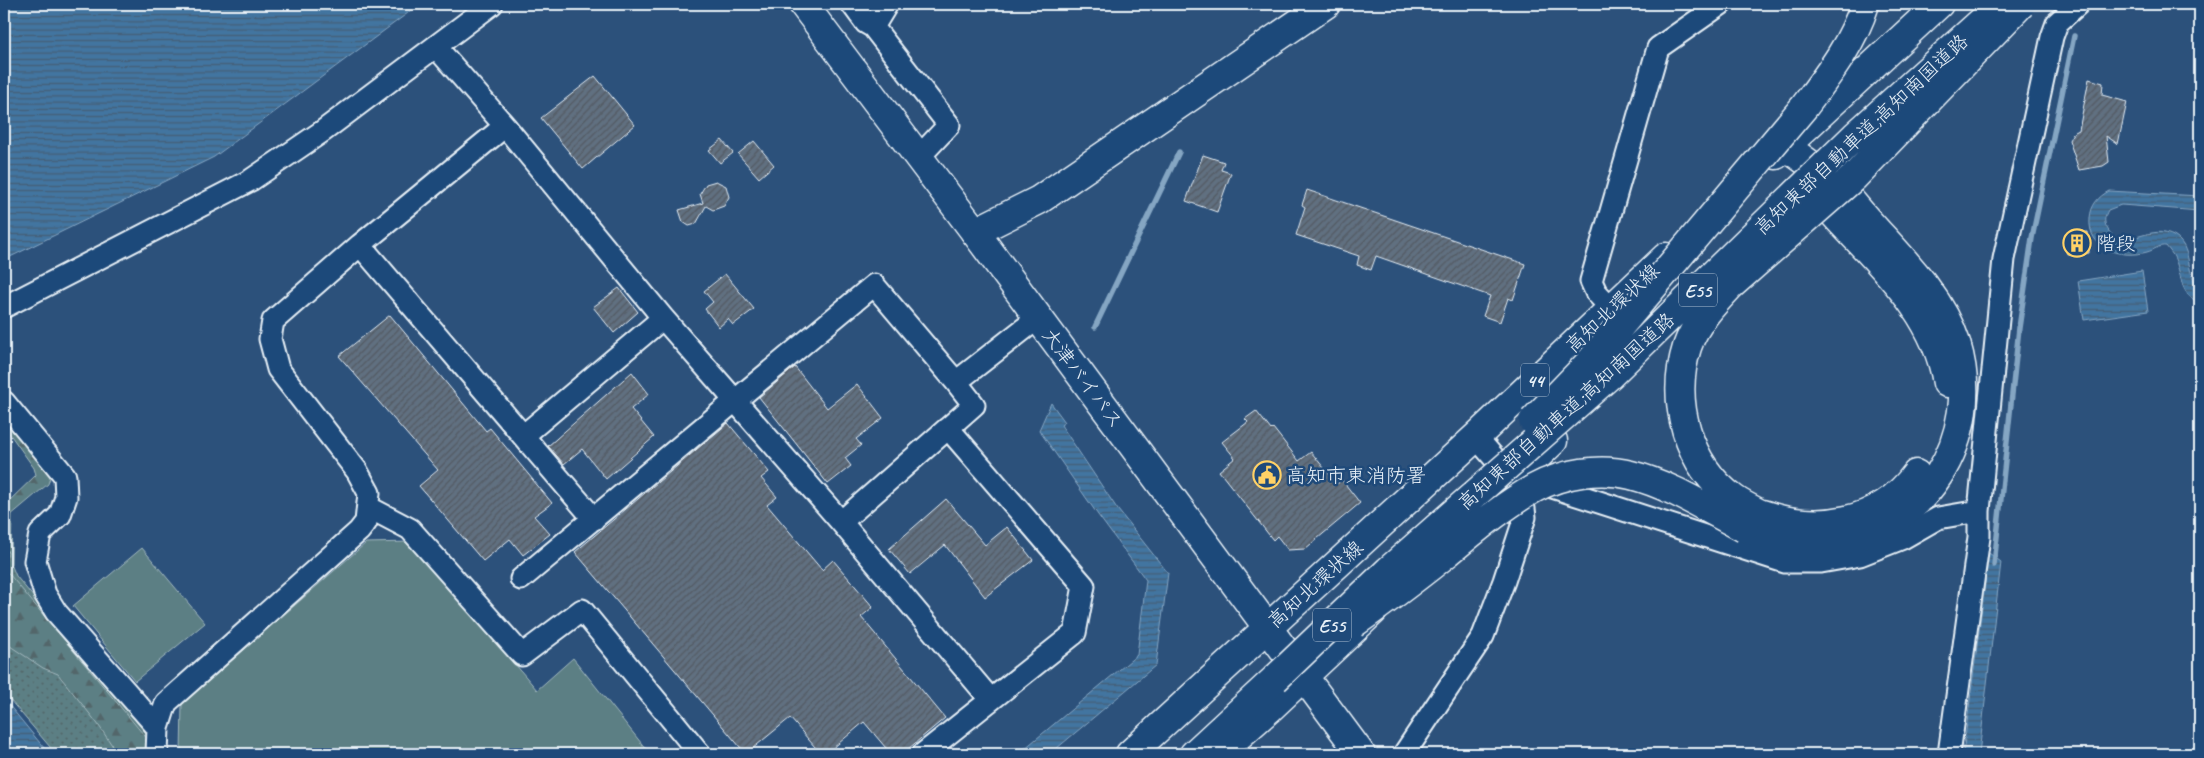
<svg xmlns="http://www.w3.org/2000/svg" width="2204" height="758" font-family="Caveat,'Klee One',sans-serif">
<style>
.grass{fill:url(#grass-dots);stroke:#a2b8be}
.forest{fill:url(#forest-firs);stroke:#a2b8be}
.garden{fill:#5c7f84;stroke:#a2b8be}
.water{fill:url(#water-rules);stroke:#85a6c3}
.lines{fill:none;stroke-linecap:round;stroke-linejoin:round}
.stream{stroke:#85a6c3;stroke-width:5.5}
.building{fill:url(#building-hatch);stroke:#e8f1f8}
.minor-casing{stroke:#e8f1f8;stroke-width:25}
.major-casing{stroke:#e8f1f8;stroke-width:31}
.highway-casing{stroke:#e8f1f8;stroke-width:31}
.minor{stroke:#1f4a7a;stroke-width:21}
.major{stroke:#1f4a7a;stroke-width:28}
.highway{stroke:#1f4a7a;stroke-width:28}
.highway-bridge-casing{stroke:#e8f1f8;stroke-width:31;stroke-linecap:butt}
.highway-bridge{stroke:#1f4a7a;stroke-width:28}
.labels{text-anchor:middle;stroke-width:5;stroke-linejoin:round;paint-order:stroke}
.shield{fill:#1f4a7a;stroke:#acbfd2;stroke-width:1}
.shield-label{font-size:19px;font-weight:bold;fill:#e8f1f8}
.street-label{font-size:20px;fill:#e8f1f8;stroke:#1f4a7a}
.poi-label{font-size:20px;fill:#e8f1f8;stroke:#1f4a7a;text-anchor:start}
</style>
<defs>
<pattern id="grass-dots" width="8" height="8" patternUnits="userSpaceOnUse" patternTransform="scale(1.25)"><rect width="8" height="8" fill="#5c7f84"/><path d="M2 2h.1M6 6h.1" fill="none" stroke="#52666a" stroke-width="1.8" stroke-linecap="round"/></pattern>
<pattern id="forest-firs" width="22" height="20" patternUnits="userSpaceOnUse" patternTransform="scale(1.25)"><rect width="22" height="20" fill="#5c7f84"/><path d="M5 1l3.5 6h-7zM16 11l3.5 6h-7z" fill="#52666a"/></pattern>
<pattern id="water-rules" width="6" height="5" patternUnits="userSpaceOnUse" patternTransform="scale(1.25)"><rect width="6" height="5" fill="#4374a0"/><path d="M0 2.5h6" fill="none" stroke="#445e75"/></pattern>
<pattern id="building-hatch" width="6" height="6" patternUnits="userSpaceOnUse" patternTransform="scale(1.25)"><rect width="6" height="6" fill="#616f80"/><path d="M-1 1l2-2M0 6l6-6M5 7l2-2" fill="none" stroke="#525a62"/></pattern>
</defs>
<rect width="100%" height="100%" fill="#2c517b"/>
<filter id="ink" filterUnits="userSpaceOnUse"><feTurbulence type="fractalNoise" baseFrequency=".02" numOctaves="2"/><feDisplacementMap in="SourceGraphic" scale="10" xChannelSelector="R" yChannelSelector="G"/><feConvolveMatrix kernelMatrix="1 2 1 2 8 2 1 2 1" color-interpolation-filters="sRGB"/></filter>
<g filter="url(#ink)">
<path class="grass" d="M4,503L12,513L11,564L16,576L150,738L149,754H56L4,693Z"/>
<path class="forest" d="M4,417L51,474L48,484L4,521V498L8,502L36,475L34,468L4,426Z
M4,543L8,553L4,568L154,747L153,754H118L97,723L58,674L43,668L4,642Z"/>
<path class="garden" d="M412,542L537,690L573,658L650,754H181L182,704L366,543Z
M142,548L205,623L135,681L73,606Z"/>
<path class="water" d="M4,4H420L214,157L4,260Z
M2109,191L2200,196V211L2121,205L2108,210C2105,216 2103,221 2107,228C2119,252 2145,228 2165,233C2197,240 2182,274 2200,287V303C2179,294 2183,278 2175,259C2173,254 2169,250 2166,246C2158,245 2155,250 2147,252C2122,259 2087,250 2090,218C2091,205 2098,197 2109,191Z
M2142,271L2148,311L2084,320L2078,281Z
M1051,403L1065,422L1061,425L1118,510L1168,573L1156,665L1050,754H1018L1137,655L1146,580L1098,515L1039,430Z
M1989,553L2001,562L1979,754H1963Z
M4,699L49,754H4Z"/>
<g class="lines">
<path class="stream" d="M1095,327L1179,152
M1994,565L2019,328L2032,238L2074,36"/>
</g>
<path class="building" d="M595,76L635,125L583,169L541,118Z
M2089,79L2103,83L2102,95L2127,102L2118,144L2106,136L2109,162L2103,166L2079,170L2069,140L2073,133L2079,130Z
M722,140L733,153L720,163L709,150Z
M754,141L774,165L759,178L738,154Z
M1203,155L1224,162L1221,170L1231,173L1217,212L1186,201Z
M716,181L726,186L729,197L724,206L713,210L706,206L696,224L689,226L683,222L679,210L703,203L700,194L706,184Z
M1307,190L1525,264L1513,300L1508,298L1500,322L1483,316L1490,296L1376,256L1371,270L1357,265L1359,256L1296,235L1305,207L1302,205Z
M2088,232L2089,253L2067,254L2065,234Z
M725,274L754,309L733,325L728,319L719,327L705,309L713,302L704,291Z
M619,288L638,312L614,333L593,307Z
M390,315L486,431L490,428L552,503L534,516L550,534L523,555L510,539L483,561L419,486L438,470L339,356Z
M795,367L827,408L857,384L883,418L856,439L861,445L845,458L851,466L828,484L759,397Z
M632,372L649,394L631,409L654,437L606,479L582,449L564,464L548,446Z
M1256,411L1271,430L1273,428L1299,461L1311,452L1337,484L1342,480L1360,503L1305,549L1288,550L1277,536L1273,540L1219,471L1235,458L1222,442L1248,422L1245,419Z
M728,423L769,472L761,478L777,497L767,505L822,570L833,560L873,607L861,617L945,718L902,754H891L864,722L826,754H821L790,718L746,754L575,552Z
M946,499L985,545L1007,527L1033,560L985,597L945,545L910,574L889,549Z"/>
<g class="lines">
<g class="minor-casing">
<path id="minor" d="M852,4L866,23L873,27
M887,4L873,27L949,125L918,158
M436,47L505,126L663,318L841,522L991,700
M360,245L594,519
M4,307L251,180L323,131L492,4
M1622,320L1596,292L1591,281L1658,48L1721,4
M4,402L65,476L66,497L60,515L40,534L35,561L45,594L56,612L158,728L157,754
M948,428L974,405L956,382L1038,318
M523,436L663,318
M1476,437L1496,460L1543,484L1785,562H1821L1860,555L1903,538L1938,518L1979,511
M368,507L410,529L522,655L582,610L700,754
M841,522L948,428L1084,586L1075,633L923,754
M521,579L874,285L956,382
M158,728L166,703L359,531L366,522L369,493L357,471L278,369L270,339L273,321L360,245L505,126
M1404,754L1483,636L1504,581L1525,517L1521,484
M1949,754L1979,537V511L2004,259L2052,37L2057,23L2078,4"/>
</g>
<g class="major-casing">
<path id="major" d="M803,4L975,232L1361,754
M1776,155L1939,4
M1465,525L1553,441
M1130,754L1476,437L1666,257
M1218,754L1269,709L1373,611"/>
</g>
<g class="highway-casing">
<path id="highway" d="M1810,185C1820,200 1833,213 1845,226C1888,272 1937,318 1947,383
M975,232L1039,200L1326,4
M1762,514C1817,533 1879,525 1916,474
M1744,528C1770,536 1797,546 1825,543C1924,534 1985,438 1956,343C1941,296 1901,258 1869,222C1856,208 1845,192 1831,180C1816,168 1800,157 1785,146
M1194,754L1275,679"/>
</g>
<use href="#minor" class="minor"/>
<use href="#major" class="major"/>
<use href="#highway" class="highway"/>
<g class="highway-bridge-casing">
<path id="highway-bridge" d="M1533,421L1589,363L1804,107C1829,74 1853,43 1865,4
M1757,512C1749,508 1741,504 1734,499C1687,465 1670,401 1687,347C1695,323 1714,303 1731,285L1854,177L2021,4
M1353,624C1385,601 1416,578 1447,553C1475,530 1504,505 1535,488C1563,473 1600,467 1631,475C1671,485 1707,509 1744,528
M1275,679L1389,570L1610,375L1855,136L2001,4"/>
</g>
<use href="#highway-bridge" class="highway-bridge"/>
</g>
</g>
<defs>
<g id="building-ring" transform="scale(1.4375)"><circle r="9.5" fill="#1f4a7a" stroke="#ffd166" stroke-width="1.5"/><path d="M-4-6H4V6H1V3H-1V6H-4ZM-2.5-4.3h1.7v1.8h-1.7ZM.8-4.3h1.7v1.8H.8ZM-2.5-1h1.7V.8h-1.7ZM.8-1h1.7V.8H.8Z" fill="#ffd166"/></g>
<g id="civic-ring" transform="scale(1.4375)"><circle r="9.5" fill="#1f4a7a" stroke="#ffd166" stroke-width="1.5"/><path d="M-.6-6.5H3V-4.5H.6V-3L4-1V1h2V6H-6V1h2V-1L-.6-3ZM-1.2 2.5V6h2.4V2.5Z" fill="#ffd166"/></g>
</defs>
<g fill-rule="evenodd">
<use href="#building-ring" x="2077" y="243"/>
<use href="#civic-ring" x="1267" y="475"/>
</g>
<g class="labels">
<g class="shield">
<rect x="1679" y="273.5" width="38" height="33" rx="4"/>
<rect x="1521" y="363.5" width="28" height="33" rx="4"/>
<rect x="1313" y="608.5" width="38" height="33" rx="4"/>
</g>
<g class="shield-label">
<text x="1698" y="297">E55</text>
<text x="1535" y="387">44</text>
<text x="1332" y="632">E55</text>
</g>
<g class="street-label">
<text transform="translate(1861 134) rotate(-43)" y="7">高知東部自動車道;高知南国道路</text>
<text transform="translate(1612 308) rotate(-43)" y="7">高知北環状線</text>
<text transform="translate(1083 378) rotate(53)" y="7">大津バイパス</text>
<text transform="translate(1566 411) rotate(-42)" y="7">高知東部自動車道;高知南国道路</text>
<text transform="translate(1315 584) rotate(-42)" y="7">高知北環状線</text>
</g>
<g class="poi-label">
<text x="2096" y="250">階段</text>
<text x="1286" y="482">高知市東消防署</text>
</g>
</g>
<rect width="2204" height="758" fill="none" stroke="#1f4a7a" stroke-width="20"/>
<rect x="10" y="10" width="2184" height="738" fill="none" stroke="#e8f1f8" stroke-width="2" filter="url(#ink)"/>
</svg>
